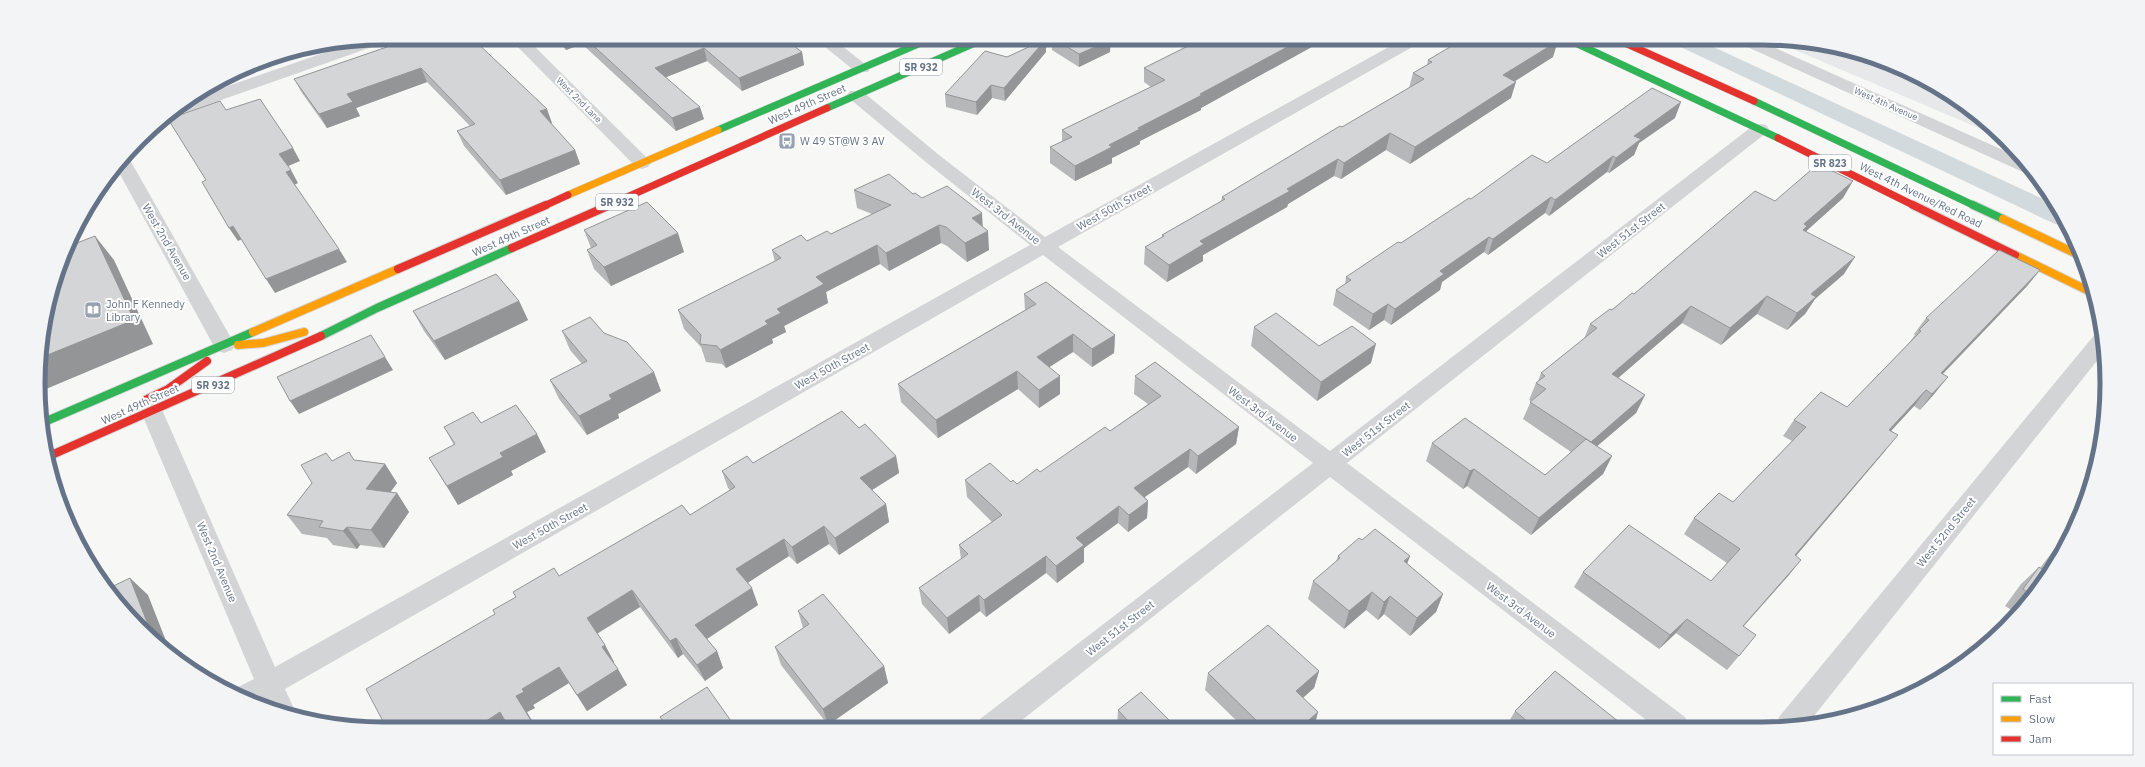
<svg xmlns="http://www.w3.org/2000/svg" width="2145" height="767" font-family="'IBM Plex Sans',sans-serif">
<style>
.built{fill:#e7e8e9}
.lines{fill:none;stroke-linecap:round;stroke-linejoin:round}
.canal{fill:#d3dade;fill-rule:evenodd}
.fast-far1-casing{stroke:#d3d4d5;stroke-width:8}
.fast-casing{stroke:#d3d4d5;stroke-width:10}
.slow-far1-casing{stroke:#d3d4d5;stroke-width:8}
.slow-casing{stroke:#d3d4d5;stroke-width:10}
.jam-far1-casing{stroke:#d3d4d5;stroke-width:8}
.jam-casing{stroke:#d3d4d5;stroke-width:10}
.street{fill:#d3d4d5;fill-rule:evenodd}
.fast-far1{stroke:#30b455;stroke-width:7}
.fast{stroke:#30b455;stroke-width:8}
.slow-far1{stroke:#ff9f0a;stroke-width:7}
.slow{stroke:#ff9f0a;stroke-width:8}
.jam-far1{stroke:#e5322d;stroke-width:7}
.jam{stroke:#e5322d;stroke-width:8}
.wall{fill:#b6b7b8}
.shaded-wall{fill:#949596}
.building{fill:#d4d5d6;stroke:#949596}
.labels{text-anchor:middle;stroke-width:4;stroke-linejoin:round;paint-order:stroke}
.far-street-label{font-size:9px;fill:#657389;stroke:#fff}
.shield{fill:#fff;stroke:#939dac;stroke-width:1}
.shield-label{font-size:10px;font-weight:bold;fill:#657389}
.street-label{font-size:11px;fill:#657389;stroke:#fff}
.poi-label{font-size:11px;fill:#657389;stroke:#fff;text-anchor:start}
.rim{fill:none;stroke:#657389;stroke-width:5}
</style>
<rect width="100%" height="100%" fill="#f7f7f6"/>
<path class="built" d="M1769,39L1851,50L1914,74L1972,109L2002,138Z"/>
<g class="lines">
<path class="canal" d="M1666,38H1694L2056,205L2067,225L2055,224L1670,42Z"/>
<g class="fast-far1-casing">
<path id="fast-far1" d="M1565,38L1778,138
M1754,101L1975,206
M827,108L986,38
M718,130L932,38"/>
</g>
<g class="fast-casing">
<path id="fast" d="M1973,205L2003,219
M321,336L377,308L512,248
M42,423L253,332"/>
</g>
<g class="slow-far1-casing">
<path id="slow-far1" d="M568,195L718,130"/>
</g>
<g class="slow-casing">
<path id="slow" d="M2003,219L2081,256
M2015,255L2093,293
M253,332L398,269
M238,345L263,343L304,332"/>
</g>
<g class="jam-far1-casing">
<path id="jam-far1" d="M1614,38L1754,101
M1778,138L1915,206
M544,206L568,195
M607,206L827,108"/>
</g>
<g class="jam-casing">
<path id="jam" d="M1913,205L2015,255
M512,248L610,205
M398,269L546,205
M145,400L168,389L207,361
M47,457L321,336"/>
</g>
<path class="street" d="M391,38L389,41L187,112H175L202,95L361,40Z
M509,38H526L648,159L651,163L648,167L642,169L636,167Z
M814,38H832L870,68L868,72H856Z
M1405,38H1425L1423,41L1058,247L1330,451L1754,125L1760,124L1766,125L1769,129L1766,133L1347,463L1685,717L1689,726H1654L1330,477L1012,728H976L980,719L1313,463L1043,255L285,689L295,711L292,716L237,691L238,687L254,679L141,412L144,406L152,404L160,406L163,412L275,667L1030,245L927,163L850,99L847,95L850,91H862L939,155L1045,237Z
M1732,38H1753L2023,159L2034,174L2025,173L1734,41Z
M126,156L130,160L235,345L232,350L224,353L216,350L116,167Z
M2102,331L2104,352L1806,726H1775L1779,717L2096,333Z"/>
<use href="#fast-far1" class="fast-far1"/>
<use href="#fast" class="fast"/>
<use href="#slow-far1" class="slow-far1"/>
<use href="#slow" class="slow"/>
<use href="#jam-far1" class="jam-far1"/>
<use href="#jam" class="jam"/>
</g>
<path class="wall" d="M413,38L552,123L551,124L575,150L580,164L506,195L464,146L457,131L470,126L427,82L356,108L360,116L327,128L302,93L294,79Z
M554,38H783L802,52L804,65L742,91L707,61L666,77L704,119L676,131L582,44L566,50Z
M1051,38H1108L1110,52L1079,67L1052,50Z
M1204,38H1328L1201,108V110L1140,141V144L1112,158V163L1075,181L1050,163V147L1062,142V130L1151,87L1144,82V68Z
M1046,52L1005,101L992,98L977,115L946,107L945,94L1007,57Z
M1865,55L1914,74H1916L1867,56Z
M1553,57L1514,81L1511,98L1410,164L1386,150L1341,179L1334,176L1288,204L1287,207L1203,255V261L1167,282L1144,264L1145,247L1162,238V235L1221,202L1222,197L1409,88L1413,73L1427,65L1428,60Z
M1675,118L1639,143L1634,155L1609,173L1607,172L1549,216L1545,213L1488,255L1484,252L1442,282L1440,290L1391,325L1384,320L1369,330L1333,305L1336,290L1345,284L1346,277L1471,199L1547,163Z
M854,190L913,194L983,227L989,250L967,262L947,246L941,243L889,271L880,264L826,292L828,303L784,326L786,332L772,339L773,343L726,368L722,364L706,362L701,347L684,329L678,310L775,262L772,250L807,241L831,234L872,214L857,208Z
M1843,198L1806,231L1844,274L1815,299L1805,314L1787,330L1757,314L1721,345L1682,323L1618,378L1645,395L1636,413L1597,446L1612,456L1603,474L1531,535L1467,486L1463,489L1426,461L1432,443L1545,475L1571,452L1523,419L1531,401L1529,400L1536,383L1538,381L1541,373L1584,339L1590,324L1634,294Z
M584,230L684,252L611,286L594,269L587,250L591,248Z
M2040,270L2027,286L1943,374L1935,393L1920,410L1914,406L1891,431L1885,451L1796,556L1789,575L1744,626V650L1727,670L1676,633L1659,649L1574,587L1583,572L1711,581L1727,563L1684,534L1694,518L1733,502L1792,441L1783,436L1794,420L1847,407L1908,344L1915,335L1914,334L1926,318Z
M1024,294L1115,335L1114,353L1092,367L1073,352L1049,367L1060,394L1039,408L1018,389L938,438L901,402L898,384L1025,310Z
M519,301L528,320L445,360L424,331L413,311Z
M1254,327L1371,363L1317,401L1251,346Z
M562,331L604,333L661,391L618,414L619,418L587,435L559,399L550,380L582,364L570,350Z
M1135,376L1239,427L1236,444L1196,474L1188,467L1145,497L1148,501L1147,518L1128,532L1118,523L1084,548V562L1057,583L1046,573L986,617L980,611L949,634L922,604L919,588L961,559L959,545L992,522L967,497L965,480L1011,482L1017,484L1040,472L1110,431L1148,404L1134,394Z
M481,423L546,452L511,471L513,475L458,505L429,458L454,445L444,427Z
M859,428L896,456L899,473L872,490L886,504L889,522L839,555L829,544L797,564L789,556L748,582L758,605L707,639L717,651L723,668L705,681L683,654L678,658L640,607L597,634L605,645L614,662H613L627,685L587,711L569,683L533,705L535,708L527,712L387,729L495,614L559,576L690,515L730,490L728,488L722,471L753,463Z
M354,460L385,464L397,483L390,492L397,493L409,512L384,548L360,545L357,549L333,545L327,538L302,534L287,515L312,483L332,461Z
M2075,522L2061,556L2015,612L2005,606L2021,584L2039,567L2040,568Z
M1362,540L1410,556L1407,564L1443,594L1436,612L1410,636L1384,614L1378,620L1366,610L1344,629L1308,599L1313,581L1336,562L1338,556Z
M798,611L884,666L888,683L828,725L781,665L775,647L803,628Z
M1319,671L1314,688L1303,698L1318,712L1314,727H1243L1205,690L1208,673Z
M1118,710L1176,727H1117Z
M1515,711L1624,726L1506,727Z"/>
<path class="shaded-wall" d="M562,38H580L582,44L566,50Z
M1304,38H1328L1201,108V110L1140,141V144L1112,158V163L1075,181V166L1109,145L1138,128Z
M1046,39V52L1005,101L1004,88Z
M1111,40L1110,52L1079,67V54Z
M1558,41L1553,57L1498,92L1503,75Z
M704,48L707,61L659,80L655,68Z
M802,52L804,65L742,91L739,78Z
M421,68L427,82L356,108L360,116L327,128L319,114L347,94Z
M1516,82L1511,98L1410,164L1415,147Z
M991,85L992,98L977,115L976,102Z
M1681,102L1675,118L1639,143L1634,155L1609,173L1616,158L1634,136Z
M700,107L704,119L676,131L672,118Z
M547,109L552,123L546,126L540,111Z
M1390,133L1386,150L1341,179L1344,163Z
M293,148L300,161L286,167L279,154Z
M575,150L580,164L506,195L500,180Z
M1613,156L1607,172L1549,216L1555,200Z
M1338,159L1334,176L1288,204L1287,207L1203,255V261L1167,282L1169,265L1200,241Z
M291,170L298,183L294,185L286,172Z
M1853,181L1843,198L1802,235L1804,224Z
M1551,197L1545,213L1488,255L1493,239Z
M982,213L983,231L972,218Z
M939,225L941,243L889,271L886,253Z
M233,226L242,239L238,241L229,228Z
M988,231L989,250L967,262L965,243Z
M678,233L684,252L611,286L604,267Z
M95,236L114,260L153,344L39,392L40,358Z
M1489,237L1484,252L1442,282L1440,290L1391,325L1395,309L1440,271Z
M877,245L880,264L826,292L828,303L784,326L786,332L772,339L773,343L726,368L720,350L765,321L777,309L816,277Z
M339,249L347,262L275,293L266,279Z
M1855,257L1844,274L1815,299L1805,314L1787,330L1797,313L1811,294Z
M2040,270L2027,286L1928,389L1941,373Z
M1767,296L1757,314L1721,345L1730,328Z
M519,301L528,320L445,360L434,341Z
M1388,304L1384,320L1369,330L1373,314Z
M1691,306L1682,323L1603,391L1612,374Z
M1073,334V352L1037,375V357Z
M1115,335L1114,353L1092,367V349Z
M1376,344L1371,363L1317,401L1321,382Z
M385,357L393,370L299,414L290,401Z
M1017,371L1018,389L938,438L936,420Z
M654,372L661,391L618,414L619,418L587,435L579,416L609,395Z
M1060,376V394L1039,408V390Z
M1948,377L1935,393L1920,410L1932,394Z
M1926,390L1914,406L1877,446L1889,430Z
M1645,395L1636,413L1582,459L1591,442Z
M1239,427L1236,444L1196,474L1198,456Z
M537,434L546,452L511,471L513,475L458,505L447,486L500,453Z
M1898,435L1885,451L1783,571L1795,555Z
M1190,449L1188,467L1133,505L1134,488Z
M896,456L899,473L864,495L860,478Z
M1612,456L1603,474L1531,535L1539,518Z
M385,464L397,483L379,508L366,489Z
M1474,469L1467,486L1463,489L1470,471Z
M397,493L409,512L384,548L371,530Z
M1148,501L1147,518L1128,532L1129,515Z
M886,504L889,522L839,555L835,538Z
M1119,506L1118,523L1084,548V562L1057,583L1056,566L1076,538Z
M824,526L829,544L797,564L792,547Z
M347,527L360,545L357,549L343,531Z
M784,539L789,556L743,586L736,569Z
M1046,556V573L986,617L984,600Z
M1410,556L1403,574L1404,561Z
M1801,560L1789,575L1731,640L1743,626Z
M130,578L148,595L168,646L164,649L145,632Z
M752,588L758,605L702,642L695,625Z
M632,590L640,607L596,634L587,618Z
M1372,592L1366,610L1344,629L1349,611Z
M1443,594L1436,612L1410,636L1417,618Z
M979,595L980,611L949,634L947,618Z
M1390,596L1384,614L1378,620L1384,602Z
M1687,619L1676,633L1659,649L1670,635Z
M676,638L683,654L678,658L670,641Z
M605,645L614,662L611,663L602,647Z
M717,651L723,668L705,681L697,665Z
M884,666L888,683L828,725L823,709Z
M559,667L569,683L533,705L535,708L527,712L537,729H531L516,696L522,689Z
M618,669L627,685L587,711L577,695Z
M1319,671L1314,688L1291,708L1296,691Z
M500,712L510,729H474Z
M1318,712L1314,727H1301Z"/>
<path class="building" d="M413,38H472L547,109L540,111L575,150L500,180L457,131L475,124L421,68L347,94L353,102L319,114L294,79Z
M585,38H783L802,52L739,78L704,48L655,68L700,107L672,118Z
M1053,38H1108L1111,40L1079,54Z
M1204,38H1304L1200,94L1202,95L1138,128L1140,129L1109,145L1112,147L1075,166L1050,147L1072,137L1062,130L1165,80L1144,68Z
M1465,38H1553L1558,41L1503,75L1516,82L1415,147L1390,133L1344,163L1338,159L1287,189L1290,191L1200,241L1204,244L1169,265L1145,247L1164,236L1162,235L1225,199L1222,197L1340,126L1342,127L1424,79L1413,73L1432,62L1428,60Z
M1046,39L1004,88L991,85L976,102L945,94L985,51L1007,57Z
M1652,88L1681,102L1634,136L1641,139L1616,158L1613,156L1555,200L1551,197L1493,239L1489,237L1440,271L1444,274L1395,309L1388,304L1373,314L1336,290L1351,280L1346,277L1398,242L1401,243L1469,198L1471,199L1532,155L1547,163Z
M260,99L293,148L279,154L291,170L286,172L339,249L266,279L233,226L229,228L202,182L206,180L168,119L220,101L226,110Z
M1818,164L1853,181L1804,224L1807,226L1803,230L1855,257L1811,294L1816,297L1797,313L1767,296L1730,328L1691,306L1612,374L1645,395L1591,442L1530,402L1546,389L1536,383L1545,376L1541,373L1597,328L1590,324L1610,309L1612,310L1632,293L1634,294L1755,191L1775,201Z
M889,174L913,194L915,193L922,198L947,186L982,213L972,218L988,231L965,243L946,227L939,225L886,253L877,245L816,277L824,284L777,309L781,313L765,321L768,324L720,350L717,346L700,344L701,335L678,310L781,258L772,250L801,235L807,241L827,231L831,234L891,205L854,190Z
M647,202L678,233L604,267L587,250L597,245L584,230Z
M95,236L134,320L40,358L41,339L69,246Z
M1999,250L2040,270L1941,373L1948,377L1932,394L1926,390L1889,430L1898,435L1795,555L1801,560L1743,626L1756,635L1739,656L1687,619L1670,635L1583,572L1629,525L1711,581L1740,549L1694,518L1719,493L1733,502L1806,427L1794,420L1821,392L1847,407L1921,331L1919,330L1929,320L1926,318Z
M496,274L519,301L434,341L413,311Z
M1046,282L1115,335L1092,349L1073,334L1037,357L1060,376L1039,390L1017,371L936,420L898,384L1036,304L1024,294Z
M1276,313L1319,346L1352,326L1376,344L1321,382L1254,327Z
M590,317L604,333L627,342L654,372L609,395L612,399L579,416L550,380L587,361L562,331Z
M371,335L385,357L290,401L277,377Z
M1155,362L1239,427L1198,456L1190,449L1134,488L1148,501L1129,515L1119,506L1076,538L1084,545L1056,566L1046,556L984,600L979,595L947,618L919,588L968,554L959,545L1002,515L965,480L990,463L1011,482L1013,480L1017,484L1037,469L1040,472L1105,427L1110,431L1161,396L1135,376Z
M516,405L537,434L500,453L503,457L447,486L429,458L455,444L444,427L473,412L481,423Z
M842,411L859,428L865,424L896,456L860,478L886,504L835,538L824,526L792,547L784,539L736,569L752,588L695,625L717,651L697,665L676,638L670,641L632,590L587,618L605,645L602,647L618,669L577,695L559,667L522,689L524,692L516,696L535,727L531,729H510L500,712L474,729H387L366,689L495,614L493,610L516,597L513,592L554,568L559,576L682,505L690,515L735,487L722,471L747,456L753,463Z
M1465,418L1545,475L1586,439L1612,456L1539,518L1474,469L1470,471L1432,443Z
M349,452L354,460L385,464L366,489L397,493L371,530L347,527L343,531L319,527L323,521L287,515L312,483L301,465L326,453L332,461Z
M1375,529L1410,556L1404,561L1443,594L1417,618L1390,596L1384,602L1372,592L1349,611L1313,581L1340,558L1338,556L1359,538L1362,540Z
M2069,535L2061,556L2030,594L2023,589L2039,567L2043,570Z
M130,578L150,630L145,632L139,628L107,589Z
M823,594L884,666L823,709L775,647L809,624L798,611Z
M1268,625L1319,671L1296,691L1318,712L1301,727H1263L1208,673Z
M1555,671L1624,726L1534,727L1515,711Z
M707,687L736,728H663L667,726L660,717Z
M1141,692L1176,727H1121L1129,722L1118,710Z"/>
<defs>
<g id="bus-square" transform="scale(0.9)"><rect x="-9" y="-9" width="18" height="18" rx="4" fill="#98a1af" stroke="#fff"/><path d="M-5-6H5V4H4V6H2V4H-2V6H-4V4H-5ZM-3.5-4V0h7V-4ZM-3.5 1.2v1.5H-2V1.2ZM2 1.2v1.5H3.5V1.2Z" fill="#fff"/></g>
<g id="library-square" transform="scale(0.9)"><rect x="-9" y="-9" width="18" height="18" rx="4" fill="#98a1af" stroke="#fff"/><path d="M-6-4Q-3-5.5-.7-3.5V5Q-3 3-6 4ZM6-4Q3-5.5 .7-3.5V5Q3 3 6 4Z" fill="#fff"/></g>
</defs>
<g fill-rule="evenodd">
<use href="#bus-square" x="787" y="141"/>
<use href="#library-square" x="93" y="310"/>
</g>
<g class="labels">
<g class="far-street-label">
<text transform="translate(579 100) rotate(45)" y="3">West 2nd Lane</text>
<text transform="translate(1886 104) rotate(24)" y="3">West 4th Avenue</text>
</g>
<g class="shield">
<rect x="900" y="59" width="42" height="16" rx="3"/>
<rect x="1809" y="155" width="42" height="16" rx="3"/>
<rect x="596" y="194" width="42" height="16" rx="3"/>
<rect x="192" y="377" width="42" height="16" rx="3"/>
</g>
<g class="shield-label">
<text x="921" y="71">SR 932</text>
<text x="1830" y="167">SR 823</text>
<text x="617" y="206">SR 932</text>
<text x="213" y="389">SR 932</text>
</g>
<g class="street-label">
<text transform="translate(807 104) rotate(-24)" y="4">West 49th Street</text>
<text transform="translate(1921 195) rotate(26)" y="4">West 4th Avenue/Red Road</text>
<text transform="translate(1114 207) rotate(-29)" y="4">West 50th Street</text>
<text transform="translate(1006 216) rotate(38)" y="4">West 3rd Avenue</text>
<text transform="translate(1631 230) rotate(-38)" y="4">West 51st Street</text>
<text transform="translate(511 236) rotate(-24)" y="4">West 49th Street</text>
<text transform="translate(167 242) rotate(60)" y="4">West 2nd Avenue</text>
<text transform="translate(832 366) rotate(-29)" y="4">West 50th Street</text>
<text transform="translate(140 404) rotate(-24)" y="4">West 49th Street</text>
<text transform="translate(1263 414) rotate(37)" y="4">West 3rd Avenue</text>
<text transform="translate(1376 429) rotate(-38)" y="4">West 51st Street</text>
<text transform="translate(550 526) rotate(-29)" y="4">West 50th Street</text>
<text transform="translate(1946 532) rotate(-51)" y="4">West 52nd Street</text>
<text transform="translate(217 562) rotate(67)" y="4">West 2nd Avenue</text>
<text transform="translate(1521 610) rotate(37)" y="4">West 3rd Avenue</text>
<text transform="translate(1120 628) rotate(-38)" y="4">West 51st Street</text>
</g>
<g class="poi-label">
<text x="800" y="145">W 49 ST@W 3 AV</text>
<text x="106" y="308">John F Kennedy<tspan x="106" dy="13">Library</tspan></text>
</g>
</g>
<path d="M0 0H2145V767H0ZM383 45H1762A338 338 0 0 1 2100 383V384A338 338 0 0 1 1762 722H383A338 338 0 0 1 45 384V383A338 338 0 0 1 383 45Z" fill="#f3f4f6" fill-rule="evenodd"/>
<path class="rim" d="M383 45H1762A338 338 0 0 1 2100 383V384A338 338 0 0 1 1762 722H383A338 338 0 0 1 45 384V383A338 338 0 0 1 383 45Z"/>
<rect x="1993" y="683" width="140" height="72" fill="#ffffff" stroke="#c1c7d0"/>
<rect x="2001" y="696" width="20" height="6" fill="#30b455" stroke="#c1c7d0"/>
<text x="2029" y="703" font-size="12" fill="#657389">Fast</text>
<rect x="2001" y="716" width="20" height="6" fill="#ff9f0a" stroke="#c1c7d0"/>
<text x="2029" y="723" font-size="12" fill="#657389">Slow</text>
<rect x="2001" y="736" width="20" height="6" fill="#e5322d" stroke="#c1c7d0"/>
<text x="2029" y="743" font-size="12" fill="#657389">Jam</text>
</svg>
